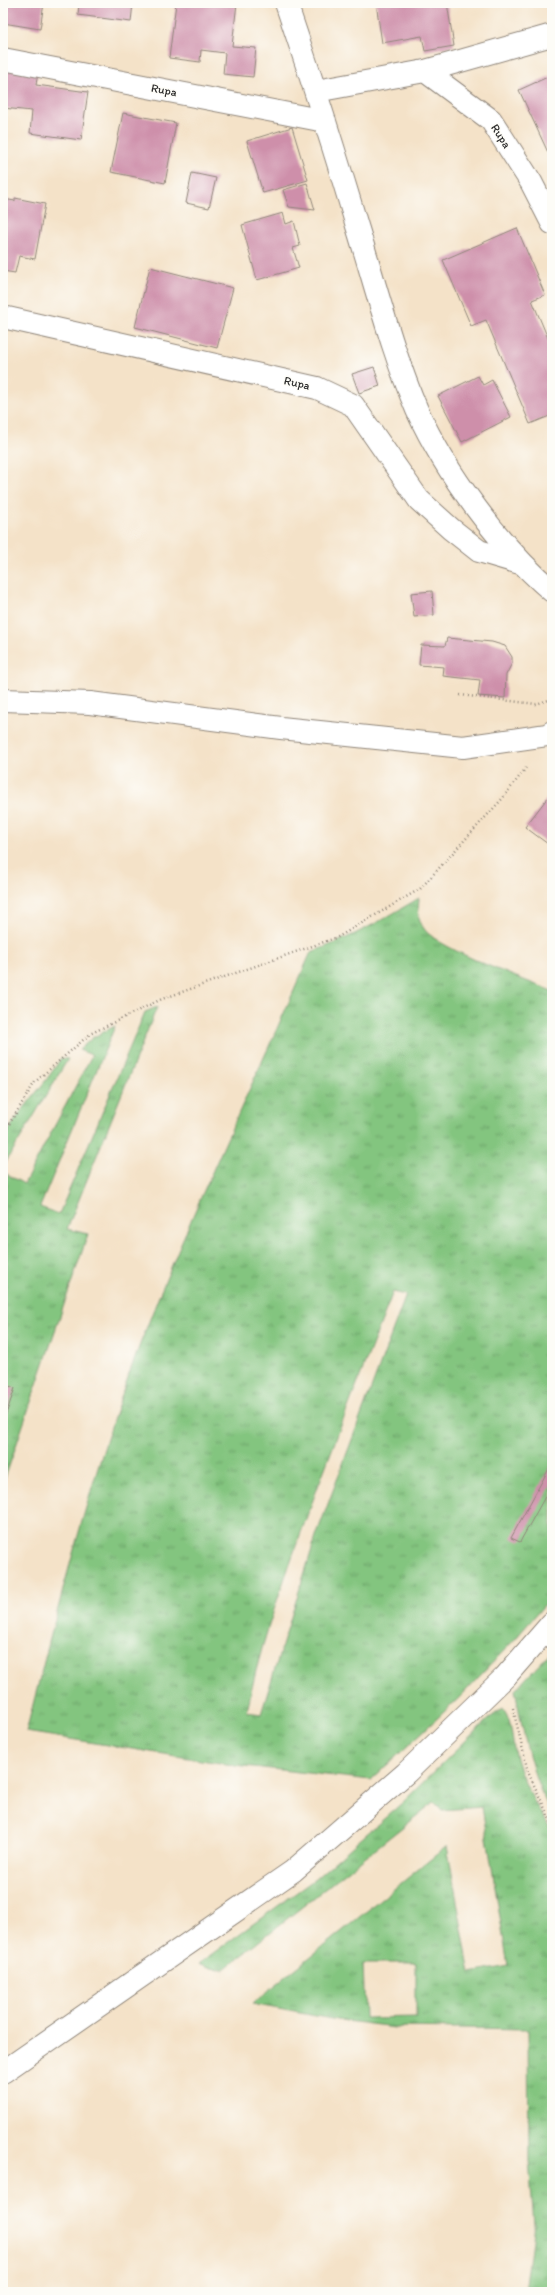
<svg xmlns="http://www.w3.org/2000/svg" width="555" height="2295" font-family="Itim,sans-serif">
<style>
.grass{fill:url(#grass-tufts);stroke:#577855;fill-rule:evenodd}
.building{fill:#ce8faa}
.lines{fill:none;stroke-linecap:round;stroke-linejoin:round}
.minor-casing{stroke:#90867a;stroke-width:24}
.path{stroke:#90867a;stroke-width:2.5;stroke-dasharray:1 3;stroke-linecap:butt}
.minor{stroke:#fff;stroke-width:22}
.labels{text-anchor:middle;stroke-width:3;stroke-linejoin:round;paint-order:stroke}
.street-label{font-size:12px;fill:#2b2b2b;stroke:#fdfcf7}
</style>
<defs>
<pattern id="grass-tufts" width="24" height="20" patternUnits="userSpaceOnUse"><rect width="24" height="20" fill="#83c57f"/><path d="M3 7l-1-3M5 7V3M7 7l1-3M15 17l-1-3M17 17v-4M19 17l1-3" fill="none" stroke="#6ba068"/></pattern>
</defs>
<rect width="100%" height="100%" fill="#fdfcf7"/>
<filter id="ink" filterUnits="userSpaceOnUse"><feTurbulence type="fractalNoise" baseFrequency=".025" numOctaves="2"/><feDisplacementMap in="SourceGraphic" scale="8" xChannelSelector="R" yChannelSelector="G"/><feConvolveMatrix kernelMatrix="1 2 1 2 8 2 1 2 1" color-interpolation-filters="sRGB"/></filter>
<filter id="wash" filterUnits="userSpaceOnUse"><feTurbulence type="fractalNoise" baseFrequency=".012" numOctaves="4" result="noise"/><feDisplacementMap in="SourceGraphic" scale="16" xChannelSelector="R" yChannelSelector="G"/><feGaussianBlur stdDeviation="0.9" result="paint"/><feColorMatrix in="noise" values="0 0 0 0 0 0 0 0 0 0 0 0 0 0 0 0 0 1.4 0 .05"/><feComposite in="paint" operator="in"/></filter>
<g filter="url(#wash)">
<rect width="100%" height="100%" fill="#f4e2c8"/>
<path class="grass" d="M419,898C418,909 417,920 425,930C441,950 525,980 552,991V1596L516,1638L458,1699L371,1780L226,1764L26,1732C59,1603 92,1472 139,1347C190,1213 254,1083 311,952C350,939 384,919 419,898ZM393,1292L406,1295L316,1536L261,1714L247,1712C257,1656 277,1600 296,1546C327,1461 360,1376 393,1292Z
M157,1007L67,1229L88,1234L3,1484V1172L24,1184L92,1055L79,1050L92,1038L115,1026L40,1207L59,1214L145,1012Z
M61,1058L68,1059L3,1167C3,1160 1,1147 4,1140C16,1112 45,1086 61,1058Z
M552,1651V1813C532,1782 522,1726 515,1690Z
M503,1708C514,1723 511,1744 517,1762C525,1787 538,1809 552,1831V2292H525L534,2225L529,2161L528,2029L395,2027L337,2020L252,2004L447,1846L470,1973L508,1966L482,1807L442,1810L434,1802L224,1969L208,1968L198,1964L315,1879L402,1803L487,1720ZM416,1963V2017L365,2018L363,1963Z"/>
<g id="blocks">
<path class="building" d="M3,3H44L40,29L3,23Z
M79,3H133L131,22L78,15Z
M176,3H237L232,46L256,48L253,77L223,74L225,53L201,50L200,62L169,58Z
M376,3H447L454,46L425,51L422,36L382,43Z
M3,68L38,72L36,85L88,92L81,140L30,133L32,111L3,108Z
M552,75V161L519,90Z
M123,113L176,123L165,183L111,172Z
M292,127L308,180L263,193L247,141Z
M192,173L216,178L209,208L186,203Z
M307,183L315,210L289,207L283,190Z
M15,198L45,204L35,259L19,256L15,273L3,271V199L15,201Z
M283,213L286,224L294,221L300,246L293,248L299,268L257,280L242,225Z
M517,228L545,295L532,300L552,348V415L530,424L486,320L471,326L443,260Z
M150,267L233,288L217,348L135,327Z
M374,367L380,386L359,393L352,374Z
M478,376L483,385L492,380L511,417L462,442L438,396Z
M432,591L434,615L414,617L411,593Z
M447,638L492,642L505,646L512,657V663L506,675L505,698L478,696L480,680L443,676L444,667L419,665L421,645L445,646Z
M552,792V847L525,827Z
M3,1384L15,1388L3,1423Z
M552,1463V1484L520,1542L511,1538Z"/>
</g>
</g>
<g filter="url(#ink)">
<use href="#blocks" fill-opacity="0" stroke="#90867a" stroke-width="1"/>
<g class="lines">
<g class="minor-casing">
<path id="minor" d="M286,3C311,77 335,151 357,226C376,287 392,351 417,410C445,472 500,547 552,591
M3,59L325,121
M425,71L491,120L531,182L552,223
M316,91L425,71L552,35
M3,317L317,388L353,405L419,500L451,529L479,551L523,564
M3,700L90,703L281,728L463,747L547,735L552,732
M3,2072L293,1871L406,1773L505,1677L552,1623"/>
</g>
<path class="path" d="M460,695L536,704L552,699
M3,1134L35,1082L90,1034L162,999L338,937L420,889L502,799L526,768
M513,1708L528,1772L552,1824"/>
<use href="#minor" class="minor"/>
</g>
</g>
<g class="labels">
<g class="street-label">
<text transform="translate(164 90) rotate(11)" y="4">Rupa</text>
<text transform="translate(501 136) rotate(57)" y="4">Rupa</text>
<text transform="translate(297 383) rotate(13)" y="4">Rupa</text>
</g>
</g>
<rect width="555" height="2295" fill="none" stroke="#fdfcf7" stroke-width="16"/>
</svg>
